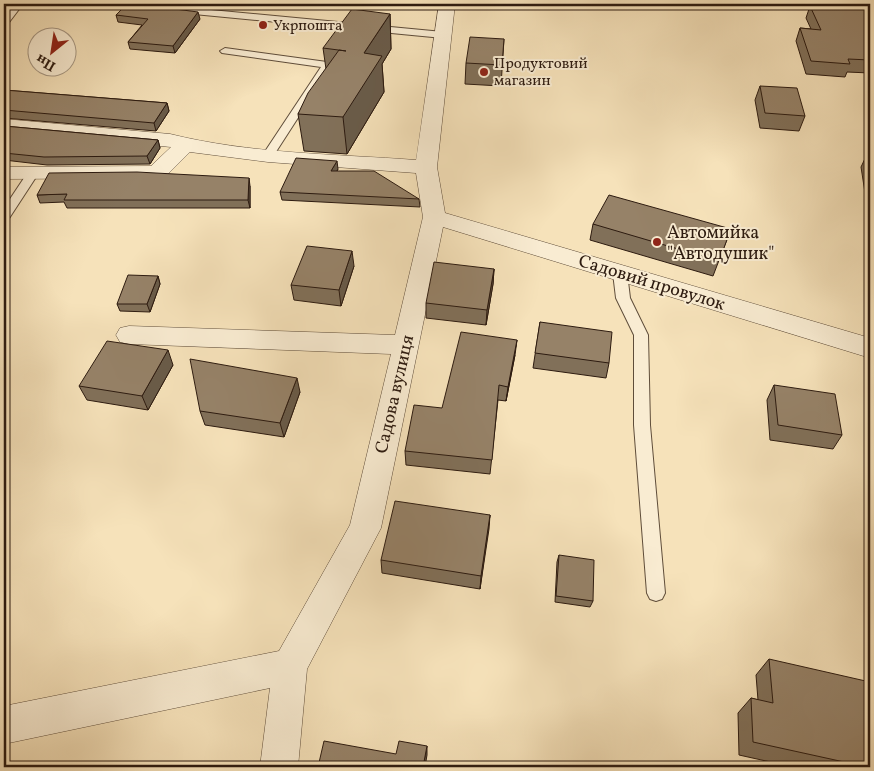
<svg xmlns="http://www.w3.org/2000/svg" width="874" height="771" font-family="Vollkorn,serif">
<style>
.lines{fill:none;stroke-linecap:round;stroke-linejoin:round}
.service-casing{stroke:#5f4d3a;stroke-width:2}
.minor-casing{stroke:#5f4d3a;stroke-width:1}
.service{fill:#f9ecd2;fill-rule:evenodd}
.minor{fill:#f9ecd2;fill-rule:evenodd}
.wall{fill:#817059;stroke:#2d1b10}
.shaded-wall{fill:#695b49;stroke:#2d1b10}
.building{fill:#968268;stroke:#2d1b10}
.poi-dot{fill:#8f2418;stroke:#f9ecd2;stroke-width:2}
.labels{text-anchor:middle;stroke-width:4;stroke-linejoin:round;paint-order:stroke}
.far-poi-label{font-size:15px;fill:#2d1b10;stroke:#f9ecd2;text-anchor:start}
.poi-label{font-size:18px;fill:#2d1b10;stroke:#f9ecd2;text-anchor:start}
.street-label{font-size:18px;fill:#2d1b10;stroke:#f9ecd2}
</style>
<rect width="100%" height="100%" fill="#f6e2ba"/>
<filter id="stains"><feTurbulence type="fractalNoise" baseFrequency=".004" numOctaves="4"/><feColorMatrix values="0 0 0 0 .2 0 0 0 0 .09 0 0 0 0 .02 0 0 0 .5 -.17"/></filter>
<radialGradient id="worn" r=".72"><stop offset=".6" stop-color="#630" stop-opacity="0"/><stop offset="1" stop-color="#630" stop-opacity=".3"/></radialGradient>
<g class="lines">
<g class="service-casing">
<path id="service" d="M14,4H23L7,25L4,26V17Z
M117,4H147L443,32L448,35L443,38L121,7Z
M225,48L327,62L332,65L272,158H264L262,156L321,67L222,53L220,51Z
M32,170L38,174L8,220L4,221V208L28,172Z
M620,269L625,270L627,273L630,298L648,335L650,425L665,593L662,599L656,601L650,599L647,593L634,425V335L616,298L613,273L615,270Z"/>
</g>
<g class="minor-casing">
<path id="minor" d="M439,4H455L437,167L445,213L870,338V358L443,227L381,528L307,669L298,767H260L270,688L4,744V706L279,651L350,525L391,354L129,344L120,342L116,335L120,328L129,326L395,335L423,217L416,173L268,162L190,152L165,177L157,178L4,179V167L151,166L171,147L4,131V119L170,134C250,154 335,154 416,160Z"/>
</g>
<use href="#service" class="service"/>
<use href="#minor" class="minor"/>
</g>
<path class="wall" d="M818,4H870V73L847,72L845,77L806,74L796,41L800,28L811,29L806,18L810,6L819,7Z
M390,14L391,49L382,64L384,92L347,154L304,151L298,114L326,69L323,48Z
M116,15L200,19L175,53L130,49L128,42L142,25L118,22Z
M504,39L501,86L465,84L466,63Z
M760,86L805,116L799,131L760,128L755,100Z
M4,90L167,103L169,111L156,131L4,118Z
M4,126L158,140L160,148L150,164L47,165L4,160Z
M870,148V225L861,167Z
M338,169L337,171L419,199L420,207L282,200L280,192Z
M250,186V208H67L64,202L40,203L37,195Z
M593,224L731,229L713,276L590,240Z
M354,266L341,306L294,300L291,285Z
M494,269L493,284L486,325L426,318V303Z
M158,276L160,284L150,312L120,311L117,304Z
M540,322L609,363L606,378L533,368Z
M515,355L506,401L498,400L490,474L406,465L405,451L442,408Z
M173,365L148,410L87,400L79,386Z
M774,385L842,435L833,449L770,440L767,400Z
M300,392L284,437L205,425L200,411Z
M490,515L480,589L382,573L381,560Z
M559,555L593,601L590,607L555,602L557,562Z
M769,659L870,767H793L739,755L738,713L751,698L758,700L756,675Z"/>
<path class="shaded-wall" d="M198,12L200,19L175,53L173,46Z
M390,14L391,49L382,64L384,92L347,154L343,117L364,53Z
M167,103L169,111L156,131L154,123Z
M158,140L160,148L150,164L147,156Z
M337,161L338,169L332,179L331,171Z
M249,178L250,186V208L248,200Z
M352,251L354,266L341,306L339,290Z
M494,269L493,284L486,325L487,310Z
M158,276L160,284L150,312L147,304Z
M517,340L515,355L506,401L508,387Z
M168,350L173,365L148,410L142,396Z
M297,378L300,392L284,437L280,423Z
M490,515L489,529L480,589L481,576Z
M427,746V755L425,767H423Z"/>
<path class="building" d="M127,4H137L198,12L173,46L128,42L148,19L116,15Z
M829,4H870V60L848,59L850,64L811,61L800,28L821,30L810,6L831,7Z
M352,9L390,14L364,53L382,56L343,117L298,114L308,93L339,50L346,51L323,48Z
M470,37L504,39L502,65L466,63Z
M760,86L797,88L805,116L765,113Z
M4,90L167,103L154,123L4,110Z
M4,126L158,140L147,156L44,157L4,153Z
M296,158L337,161L331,171H374L419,199L280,192Z
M137,172L249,178L248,200H64L67,194L37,195L49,173Z
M609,195L731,229L719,261L593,224Z
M307,246L352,251L339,290L291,285Z
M434,262L494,269L487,310L426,303Z
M128,275L158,276L147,304H117Z
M540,322L612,332L609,363L535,353Z
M461,332L517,340L508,387L499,385L492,460L405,451L414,405L442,408Z
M107,341L168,350L142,396L79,386Z
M190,359L297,378L280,423L200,411Z
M774,385L835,394L842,435L778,425Z
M395,501L490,515L481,576L381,560Z
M559,555L594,560L593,601L556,596Z
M769,659L870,682V767H867L753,742L751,698L773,703Z
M324,741L396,754L399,741L427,746L423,767H318Z"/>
<g class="poi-dot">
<circle cx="263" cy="25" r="5"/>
<circle cx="484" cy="72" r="5"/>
<circle cx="657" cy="242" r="5"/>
</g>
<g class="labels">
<g class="far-poi-label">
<text x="273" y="30">Укрпошта</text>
<text x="494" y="68">Продуктовий<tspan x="494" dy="17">магазин</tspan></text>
</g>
<g class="poi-label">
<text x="667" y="238">Автомийка<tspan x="667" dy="21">"Автодушик"</tspan></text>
</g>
<g class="street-label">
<text transform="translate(652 282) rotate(17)" y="6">Садовий провулок</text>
<text transform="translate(394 394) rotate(-77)" y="6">Садова вулиця</text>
</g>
</g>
<rect width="874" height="771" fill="none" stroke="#f6e2ba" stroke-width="20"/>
<rect x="5" y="5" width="864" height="761" fill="none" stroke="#2d1b10" stroke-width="2.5"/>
<rect x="10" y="10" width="854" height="751" fill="none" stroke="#2d1b10"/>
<g transform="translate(52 52) rotate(210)"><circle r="24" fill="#f9ecd2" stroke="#a79884"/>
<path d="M0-4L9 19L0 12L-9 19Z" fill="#8f2418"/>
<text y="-8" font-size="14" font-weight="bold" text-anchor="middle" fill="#2d1b10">Пн</text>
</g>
<rect width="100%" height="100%" filter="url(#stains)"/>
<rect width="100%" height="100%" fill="url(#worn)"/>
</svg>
